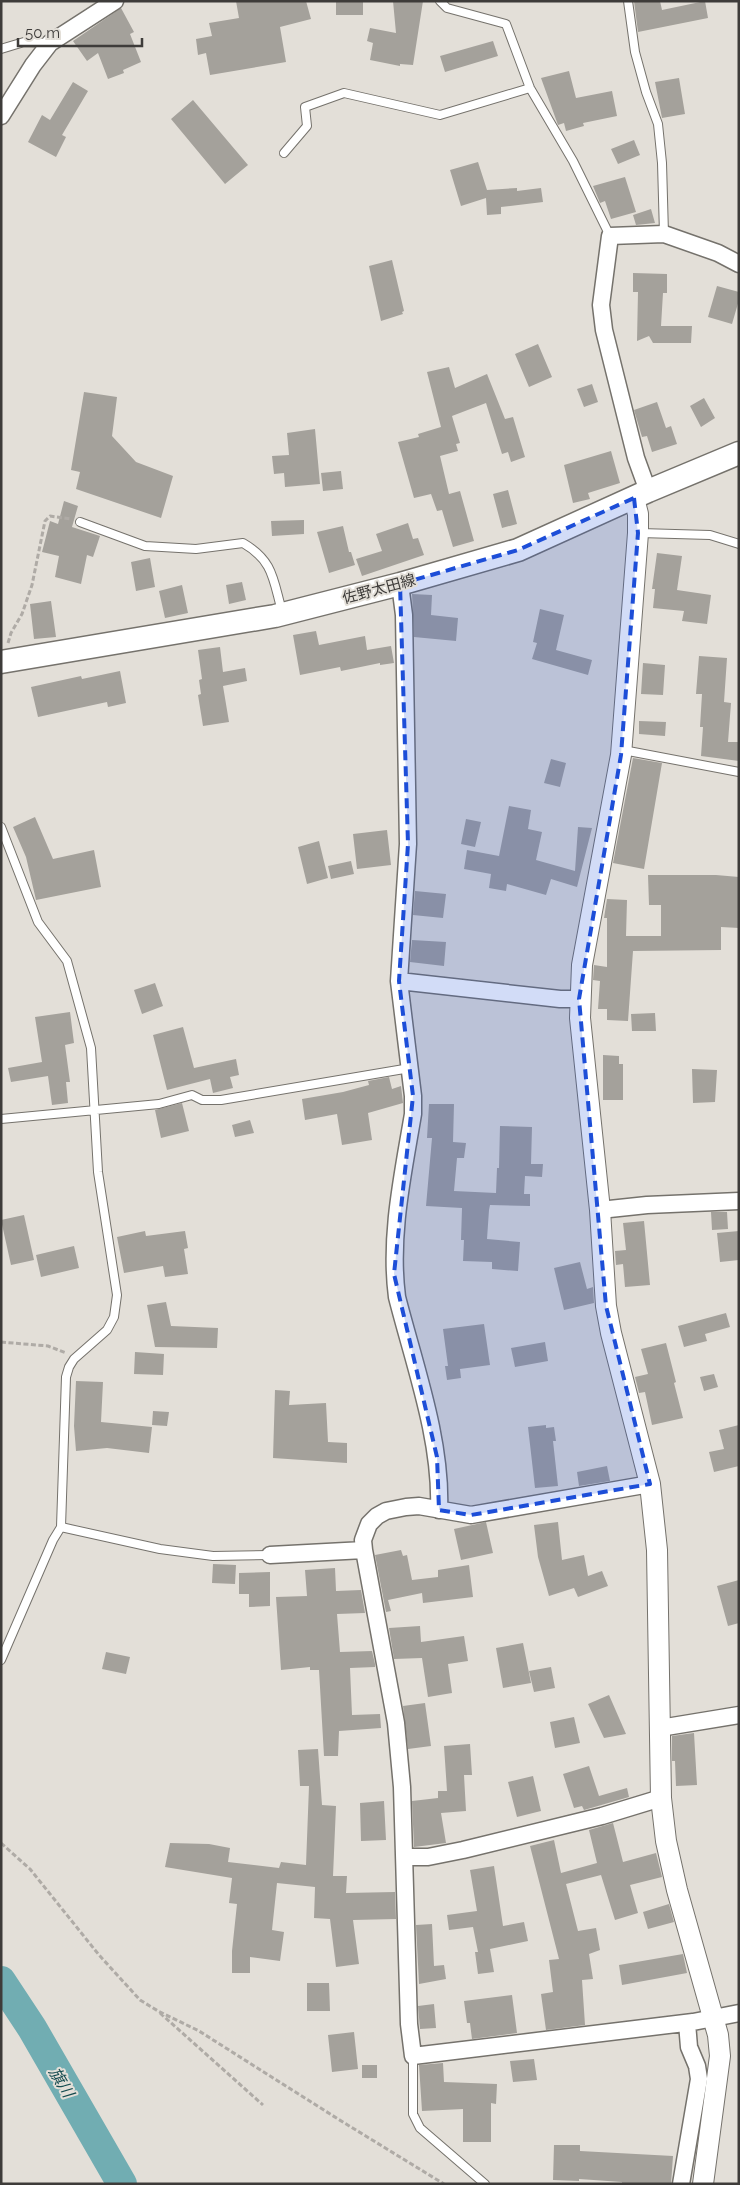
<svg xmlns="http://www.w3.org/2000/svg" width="740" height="2185" font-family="Raleway,'Noto Sans JP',sans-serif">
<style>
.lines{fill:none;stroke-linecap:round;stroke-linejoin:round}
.river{stroke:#71adb2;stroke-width:30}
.building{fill:#a4a19b}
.service-casing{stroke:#75726c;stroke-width:10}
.minor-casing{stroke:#75726c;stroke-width:19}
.tertiary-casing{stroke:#75726c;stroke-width:22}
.secondary-casing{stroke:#75726c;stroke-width:25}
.path{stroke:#afaba6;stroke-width:3;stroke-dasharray:5 2.5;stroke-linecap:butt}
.service{stroke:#fff;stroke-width:8}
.minor{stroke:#fff;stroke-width:16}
.tertiary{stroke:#fff;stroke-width:20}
.secondary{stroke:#fff;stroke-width:22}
.marked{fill:#1d4ed8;fill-opacity:0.2;stroke:#1d4ed8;stroke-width:4;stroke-dasharray:10 6;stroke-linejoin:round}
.labels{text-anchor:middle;stroke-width:4;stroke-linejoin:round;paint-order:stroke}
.street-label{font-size:15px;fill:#3e3c3a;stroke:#e3dfd8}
.water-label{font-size:16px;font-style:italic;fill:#154b4f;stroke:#e3dfd8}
</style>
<rect width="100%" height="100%" fill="#e3dfd8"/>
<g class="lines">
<path class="river" d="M1,1981L32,2028L122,2184"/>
</g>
<path class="building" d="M236,1H306L311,19L280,27L286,62L210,75L206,53L198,55L196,39L212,36L209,23L239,18Z
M336,1H363V15H336Z
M393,1H423L413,65L400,64V66L370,60L373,43L367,41L370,28L396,33Z
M634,1H660L662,10L705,1L708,18L638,32Z
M121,8L134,32L130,34L141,62L123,70L124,73L108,79L98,53L87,61L73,41Z
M493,41L498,56L445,72L440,56Z
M569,71L576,98L612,91L617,116L583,123L584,126L566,131L564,123L558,125L541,78Z
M679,78L685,114L662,118L655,82Z
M73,82L88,91L62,135L66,137L56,157L28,142L42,115L50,120Z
M193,100L248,165L225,184L171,119Z
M634,140L640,155L618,164L611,149Z
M478,162L487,190L517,188V191L541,188L543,202L501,207V214L487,215L486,198L461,206L450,170Z
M625,177L636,212L611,219L605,201L600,203L593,186Z
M651,209L655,223L636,225L633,215Z
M392,260L404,311L402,312L403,314L381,321L369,266Z
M633,273L667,274V293H663L661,326H692L691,343H653L649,336L637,341L638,292H633Z
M717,286L739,292V300L732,324L708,317Z
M538,344L552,377L529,387L515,354Z
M449,367L455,388L487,374L505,419L513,417L525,457L511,462L508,452L502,454L486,403L452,416L460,443L456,444L458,451L440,456L449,494L460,491L474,541L453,547L442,510L437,511L431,494L414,498L398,442L419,437L418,434L441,427L427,372Z
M592,384L598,402L584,407L577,389Z
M84,392L117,397L112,436L136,462L173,476L161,518L76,489L80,472L71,470Z
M704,398L715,418L701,427L690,406Z
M657,402L666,428L671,426L677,444L652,452L647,436L642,437L634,410Z
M315,429L320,484L285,487L284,473L274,474L272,456L289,455L287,433Z
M611,451L620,483L588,493L590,499L573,503L564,465Z
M341,471L343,489L323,491L321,473Z
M508,490L517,524L502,528L493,494Z
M64,501L78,506L72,527L100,536L93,557L87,555L81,584L55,577L59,556L42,552L50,521L58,524Z
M304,520V534L272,536L271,521Z
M408,523L413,539L418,538L424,555L362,576L356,559L382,551L376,534Z
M343,526L349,552H351L355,565L329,573L317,532Z
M657,553L682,556L677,590L711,595L707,624L682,621L684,611L653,608L655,589H652Z
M150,558L155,587L136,591L131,562Z
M242,582L246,600L229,604L226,585Z
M182,585L188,613L165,618L159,591Z
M412,594L432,595L431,615L458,618L456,641L414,637Z
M51,601L56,637L34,639L30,604Z
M540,609L564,615L556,650L592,660L588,675L532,659L537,643L533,642Z
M316,631L319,645L365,636L367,650L391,646L394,663L380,665V663L341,671L340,667L300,675L293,635Z
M220,647L223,672L245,668L247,681L223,686L229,722L203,726L198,695L201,694L199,680L202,679L198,650Z
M699,656L727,658L724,702L731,703L728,742H739V761L701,756L703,727H700L702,694H696Z
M643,663L665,665L663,695L641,694Z
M120,671L126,703L108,707L107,702L38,717L31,687L81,676L82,679Z
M639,721L666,722L665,736L639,734Z
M633,758L662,763L644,869L613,863Z
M551,759L566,763L560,787L544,783Z
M509,806L531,810L528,829L542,832L536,860L575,871L578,827L592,828L577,887L551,879L546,895L507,884L506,891L489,888L491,874L464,869L467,850L499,856Z
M35,817L53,859L94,850L101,887L36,900L26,857L13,827Z
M466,819L481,822L475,847L461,844Z
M387,830L391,865L357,869L353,834Z
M319,841L328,878L307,884L298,847Z
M351,861L354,874L331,879L328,866Z
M648,875H716L739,877V928L721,927V950L633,951L628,1021L607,1020V1009H598L600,981L593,980L594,965L607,967V918H604L607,899L627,900L626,936H661V905H649Z
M415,891L446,894L443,918L413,915Z
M412,940L446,942L444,966L410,962Z
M155,983L163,1006L142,1014L134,990Z
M70,1012L74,1043L65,1045L70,1082H66L68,1103L52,1105L48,1076L11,1082L8,1068L42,1062L35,1017Z
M655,1013L656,1031H632L631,1014Z
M183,1027L194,1068L236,1059L239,1075L230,1077L233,1088L213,1093L210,1079L167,1090L153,1035Z
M603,1055L619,1056V1064H623V1100H603Z
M692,1069L717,1070L715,1102L693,1103Z
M389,1077L392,1089L401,1086L403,1103L368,1113L372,1140L342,1145L337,1114L305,1120L302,1099L343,1092L369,1085L368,1081Z
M182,1103L189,1131L161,1138L155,1110Z
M429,1104H454L453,1142L466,1143L464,1158H457L454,1191L496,1193L497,1168H499L500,1126L532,1127L531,1164H543L542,1177L525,1176L524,1194H530V1206L490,1205L489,1210L487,1239L520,1242L518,1271L492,1269V1262L463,1261L464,1240H461L462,1208L426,1206L432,1138H427Z
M250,1120L254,1133L235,1137L232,1125Z
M711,1212H727L728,1229L712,1230Z
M24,1215L34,1260L11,1265L1,1220Z
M644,1221L650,1285L625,1287L623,1264L616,1265L615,1251L626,1250L623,1223Z
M145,1231L146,1236L185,1231L188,1248L184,1249L188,1274L165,1277L163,1266L124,1273L117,1237Z
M739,1231V1260L720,1262L717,1233Z
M74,1246L79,1268L41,1277L36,1255Z
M580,1262L587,1289L593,1287L594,1303L564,1310L554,1268Z
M166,1302L171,1326L218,1328L217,1348L155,1347L147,1305Z
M726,1313L730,1327L705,1334L707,1341L684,1347L678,1326Z
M484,1324L490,1365L460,1369L461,1378L447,1380L445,1366H448L443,1329Z
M545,1342L548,1361L515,1367L511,1348Z
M666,1343L676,1382L674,1383L683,1418L652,1425L645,1392L639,1393L635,1377L648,1374L641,1349Z
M135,1352L164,1354L163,1375L134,1374Z
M714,1374L718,1387L704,1391L700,1377Z
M76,1381L103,1382L101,1422L152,1427L149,1453L107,1448L76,1451L74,1426Z
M275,1390L290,1391L289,1405L326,1403L328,1442L347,1443V1463L273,1458Z
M153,1411L169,1412L167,1426L152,1425Z
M546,1425V1428L554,1427L556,1441H553L558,1486L535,1488L528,1427Z
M739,1425V1466L714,1472L709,1452L724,1449L719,1430Z
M607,1466L610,1481L579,1486L577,1472Z
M486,1522L493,1553L461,1560L454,1529Z
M558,1522L562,1560L584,1555L588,1576L602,1571L608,1586L578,1597L574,1588L549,1596L538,1557L534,1525Z
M401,1550L403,1556L407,1555L412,1580L438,1577V1570L469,1565L473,1597L423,1603L422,1593L388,1600L391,1611L386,1612L375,1555Z
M213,1564L236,1565L235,1584L212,1583Z
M335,1568L336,1591L361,1590L365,1613L337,1614L340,1652L372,1651L375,1664V1667L350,1668L352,1715L380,1714L381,1728L339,1731L338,1756H324L319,1670H310V1667L281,1670L276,1597L307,1596L305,1570Z
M270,1572V1606L249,1607V1594H239V1573Z
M739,1580V1623L728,1626L717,1586Z
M420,1626L421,1642L464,1636L468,1661L448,1664L452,1693L428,1697L422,1658L394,1659L389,1628Z
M523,1643L531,1683L503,1688L496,1648Z
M106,1652L130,1657L126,1674L102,1669Z
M551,1667L555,1688L534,1692L529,1671Z
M609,1695L626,1734L604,1738L588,1704Z
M425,1703L431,1746L408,1749L403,1706Z
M574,1717L580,1743L555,1748L550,1722Z
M694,1733L697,1785L676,1786L675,1761H672V1736Z
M470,1744L472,1775H464L466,1811L441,1813L446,1843L414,1847L412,1801L438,1798V1791H447L444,1746Z
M318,1749L322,1805L336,1806L333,1876H347L346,1893L395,1892L396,1919L353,1920L359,1964L336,1967L330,1919L314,1918L315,1887L277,1883L272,1930L284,1932L280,1961L250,1957V1973H232V1951L237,1904L229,1903L232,1878L165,1867L170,1843L209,1844L230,1848L228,1862L279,1868L281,1862L306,1865L309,1786H300L298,1750Z
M589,1766L599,1796L627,1788L629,1797L584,1810L582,1806L574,1808L563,1774Z
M533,1776L541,1811L517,1817L508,1782Z
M384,1801L386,1840L361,1841L360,1803Z
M613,1823L623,1862L656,1853L662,1877L630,1885L638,1913L615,1920L601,1875L566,1884L578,1931L596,1928L600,1950L589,1954L593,1979L582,1980L585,2025L546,2030L541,1994L553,1992L549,1960L559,1959L530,1846L554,1840L561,1873L597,1863L589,1830Z
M494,1866L503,1926L524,1922L528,1941L490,1949L494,1972L478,1974L475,1952H478L473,1927L449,1930L447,1915L477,1911L470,1870Z
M669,1904L674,1922L648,1929L643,1912Z
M432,1924L434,1966L444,1965L446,1979L419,1984L416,1925Z
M683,1954L687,1973L622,1985L619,1965Z
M307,1983H329L330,2011H307Z
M512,1995L517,2033L472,2039L470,2023H467L464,2001Z
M434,2004L436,2028L420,2029L418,2006Z
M354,2032L358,2069L332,2072L328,2035Z
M534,2059L537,2080L513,2082L510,2061Z
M443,2063L444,2082L497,2084L496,2104L491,2103V2142H463V2109L422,2111L419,2065Z
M362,2065H377V2078H362Z
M554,2145H580V2151L673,2156L671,2184H622V2182L579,2179V2181L553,2180Z"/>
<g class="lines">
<g class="service-casing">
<path id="service" d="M440,1L447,8L506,24L530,88L573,161L610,236
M628,1L635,52L646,92L658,124L662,163L664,234
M1,49L24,42L48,43
M284,153L307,126L305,107L344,93L440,115L530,88
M80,522L145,546L196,549L243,543C274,561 273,580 282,611
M640,533L710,535L739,544
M623,750L739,772
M1,827L38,922L67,961L91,1048L98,1172L117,1295L114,1317L107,1330L74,1359L69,1367L66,1377L61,1527L53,1540L1,1660
M1,1119L159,1104L192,1095L202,1100H221L410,1068
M61,1527L160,1549L213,1556L270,1555
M413,2056V2114L420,2128L485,2184"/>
</g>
<g class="minor-casing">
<path id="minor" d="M1,116L33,65L50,43L115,1
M648,491L636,458L604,330L601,305L610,236L664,234L718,253L739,264
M400,584L404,615L408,844L399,981L413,1096V1114C403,1174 389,1236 397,1297C414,1364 442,1440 439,1510
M399,981L560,999H579
M600,1210L647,1205L739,1201
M650,1484L471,1515L419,1506L406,1507L386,1511L377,1516L369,1524L363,1540L364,1550L396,1723L402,1787L409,2024L413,2056L693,2022L739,2013
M270,1555L364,1550
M660,1728L739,1715
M405,1857H428L463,1850L602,1816L661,1798
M681,2184L699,2079L697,2066L689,2047L687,2023"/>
</g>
<g class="tertiary-casing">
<path id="tertiary" d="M634,498L638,514V533L621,755L582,965L580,1018L600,1210L606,1306L611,1333L650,1484L657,1550L661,1798L666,1841L677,1890L718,2035L720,2056L703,2184"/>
</g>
<g class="secondary-casing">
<path id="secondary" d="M1,662L275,616L400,584L518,550L648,491L739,453"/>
</g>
<path class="path" d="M8,643L11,633L22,614L32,585L45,521L50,516L71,519
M1,1342L48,1346L66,1353
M1,1843L30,1869L99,1955L140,2000L158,2011L199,2031L338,2119L444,2184
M160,2013L263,2105"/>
<use href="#service" class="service"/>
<use href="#minor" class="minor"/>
<use href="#tertiary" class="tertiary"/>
<use href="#secondary" class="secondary"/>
</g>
<path class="marked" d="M634,498L638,533L621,755L579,999L606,1306L650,1484L471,1515L439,1510L437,1457L394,1274L413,1096L399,981L408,844L400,584L518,550Z"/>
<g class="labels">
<g class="street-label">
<text transform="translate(379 589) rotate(-15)" y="5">佐野太田線</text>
</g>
<g class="water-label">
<text transform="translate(62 2082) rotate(59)" y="6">旗川</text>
</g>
</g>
<rect width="740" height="2185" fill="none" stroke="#3e3c3a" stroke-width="5"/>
<path d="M18 38v8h124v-8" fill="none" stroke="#3e3c3a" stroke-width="2.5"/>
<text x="25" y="38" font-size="15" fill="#3e3c3a" stroke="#e3dfd8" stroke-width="4" paint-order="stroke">50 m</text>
</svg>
